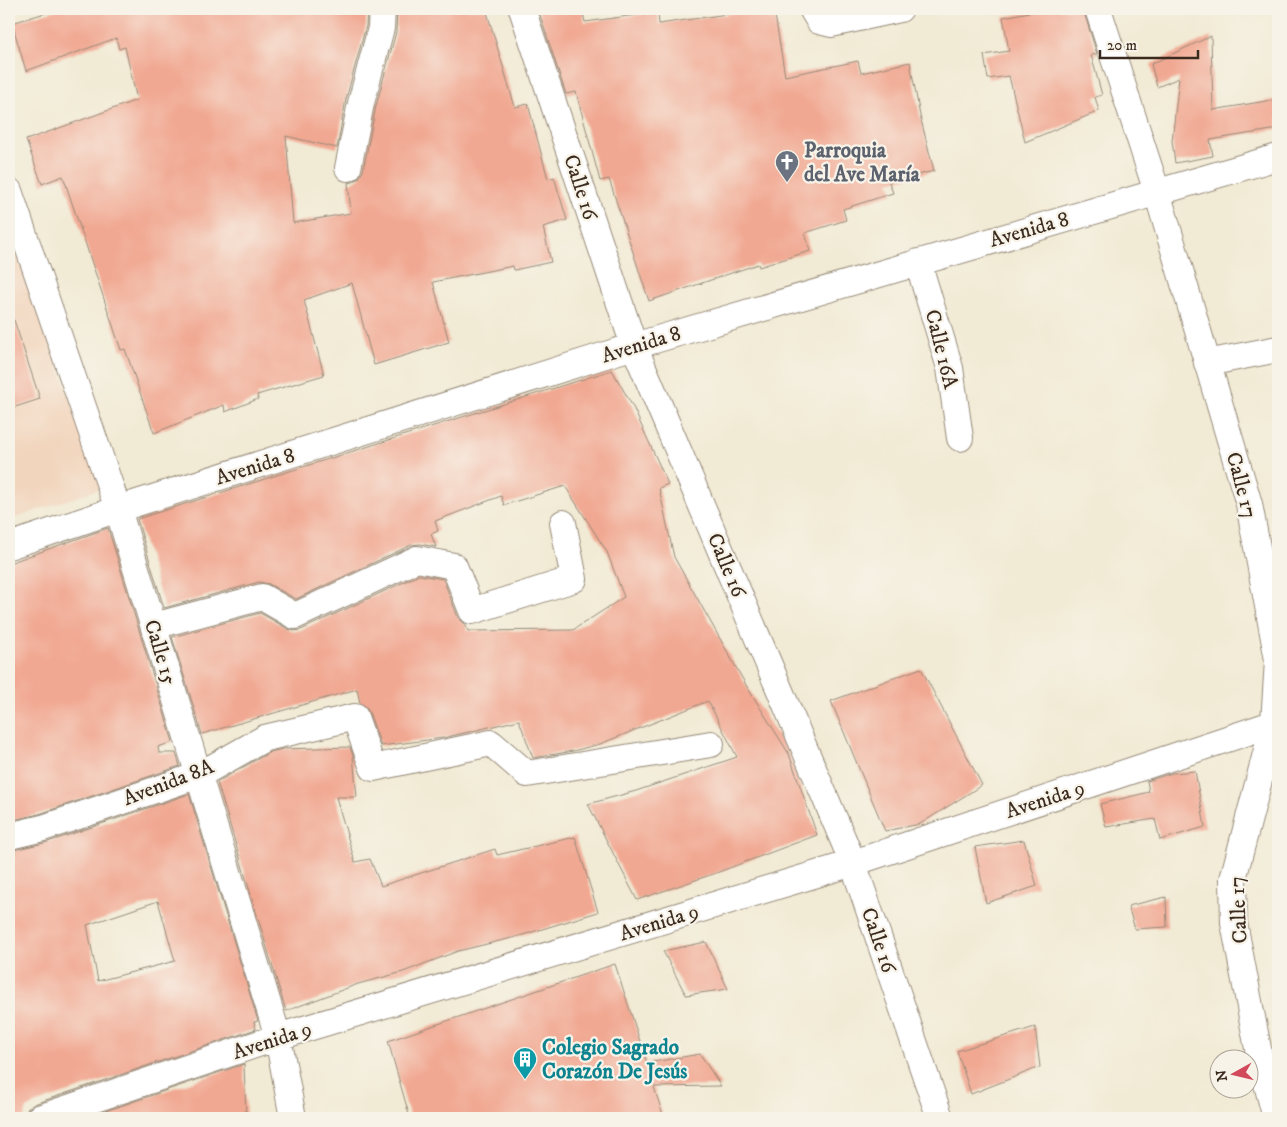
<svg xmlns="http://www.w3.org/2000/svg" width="1287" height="1127" font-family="'IM FELL DW Pica',serif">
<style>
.built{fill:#f2d5bd}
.building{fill:#f1a892;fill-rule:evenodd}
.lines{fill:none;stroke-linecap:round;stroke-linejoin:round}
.street-casing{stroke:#968a79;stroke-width:28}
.street{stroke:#fff;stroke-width:26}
.labels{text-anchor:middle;stroke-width:4.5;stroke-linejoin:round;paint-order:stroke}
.worship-label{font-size:21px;font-weight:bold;fill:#5b616d;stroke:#f7f3e8;text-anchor:start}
.street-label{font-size:21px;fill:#3b2a1e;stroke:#f7f3e8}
.culture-label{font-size:21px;font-weight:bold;fill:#0d838f;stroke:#f7f3e8;text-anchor:start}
</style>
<rect width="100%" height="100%" fill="#f7f3e8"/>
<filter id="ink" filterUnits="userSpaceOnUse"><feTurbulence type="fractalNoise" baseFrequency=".02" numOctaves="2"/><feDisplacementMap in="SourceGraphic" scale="10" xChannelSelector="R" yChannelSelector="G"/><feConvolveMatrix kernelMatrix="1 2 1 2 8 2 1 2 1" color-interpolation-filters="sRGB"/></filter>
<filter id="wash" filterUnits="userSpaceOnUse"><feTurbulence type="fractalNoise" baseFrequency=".0096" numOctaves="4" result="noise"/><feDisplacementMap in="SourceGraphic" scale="20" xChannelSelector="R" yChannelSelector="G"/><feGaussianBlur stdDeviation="1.12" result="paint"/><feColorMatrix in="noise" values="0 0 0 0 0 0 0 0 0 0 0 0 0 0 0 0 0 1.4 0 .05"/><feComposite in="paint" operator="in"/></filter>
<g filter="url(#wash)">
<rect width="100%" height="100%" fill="#f1ead4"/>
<path class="built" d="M9,226L102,488L9,520Z"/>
<g id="blocks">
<path class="building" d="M59,9H367L366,26L346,99L337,148L286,136L293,223L351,213L348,183L353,182L359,178L363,171L376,106L396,32L397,9H486L515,107L528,104L548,179L554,177L567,220L543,227L551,262L514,270L513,266L433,282L449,342L374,365L352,283L304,300L324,375L257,395L258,399L225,412L224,405L154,433L125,349L121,350L63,176L42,184L26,140L137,100L125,47L119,49L116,38L26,71L12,23Z
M538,9H582L585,22L658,12L659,24L761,9H774L785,76L858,61L861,73L910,62L920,116L934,171L889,182L893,193L843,209L846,220L805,233L810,251L759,267L758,264L649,301L609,179L600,181L576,92L566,94Z
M1046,9H1083L1097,54L1091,55L1102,95L1095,97L1099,111L1025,142L1009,76L988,79L984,55L1009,51L1003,17Z
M1211,36L1213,110L1278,99V129L1210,140L1213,156L1175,163L1172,141L1179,78L1157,87L1151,64Z
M14,320L40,399L9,409V321Z
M612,370L633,407L668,484L659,488L674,557L746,685L789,754L817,835L716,873L637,900L588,804L636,791L737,757L708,701L600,744L573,751L533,758L519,720L443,738L381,746L369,712L365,706L360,703L357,689L202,734L172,637L260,613L288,629L294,631L301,630L419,575L443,579L458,617L465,624L468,631L573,630L624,597L607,552L565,486L504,505L501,496L435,521L438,531L431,534L436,547L420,544L411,545L296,599L269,584L259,582L164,608L137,519Z
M108,528L173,742L158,747L159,753H176L180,766L39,814L9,821V563Z
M921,668L982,785L920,824L885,831L831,701Z
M350,747L353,756L357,797H336L355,862L370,859L381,886L495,849L497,855L575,837L598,912L516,937L458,951L403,972L358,984L286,1011L217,782L270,752L283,749Z
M1195,771L1205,827L1160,840L1155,819L1106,827L1100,804L1149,792L1147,781L1172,773Z
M189,794L258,1021L254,1022L256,1029L34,1104L27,1109L24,1118H9V851L48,842ZM158,901L175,961L98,981L87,925Z
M1024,840L1037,886L986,903L975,847Z
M1166,897L1167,927L1135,929L1128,906Z
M706,942L728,989L686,995L663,951Z
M615,964L647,1063L700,1054L721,1086L654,1087L664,1118H410L388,1041Z
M1035,1027L1040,1067L971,1094L957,1051Z
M244,1064L246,1118H85Z"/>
</g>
</g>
<g filter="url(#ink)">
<use href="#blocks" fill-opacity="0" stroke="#968a79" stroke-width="1"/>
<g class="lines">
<g class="street-casing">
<path id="street" d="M522,9L634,346L853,863L940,1118
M812,9L819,21L831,24L900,9
M1098,9L1157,192L1249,504L1278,660L1274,723L1233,879L1234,923L1259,1054L1276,1118
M348,168L361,103L381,28L382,9
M9,191L118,509L278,1037L293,1118
M918,262L950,368L960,438
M1207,363L1278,349
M9,546L118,509L634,346L1278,157
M154,626L262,597L295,616L417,559L454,566L472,611L574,579L563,523
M9,836L43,828L199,775L265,738L355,717L373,768L491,743L527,774L711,744
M39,1118L278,1037L853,863L1278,722"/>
</g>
<use href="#street" class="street"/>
</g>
</g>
<defs>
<g id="church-pin" transform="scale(1.25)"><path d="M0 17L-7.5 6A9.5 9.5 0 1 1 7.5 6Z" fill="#6b7280" stroke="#f7f3e8"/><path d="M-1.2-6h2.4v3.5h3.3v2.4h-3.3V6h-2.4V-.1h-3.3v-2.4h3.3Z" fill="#fff"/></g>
<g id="building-pin" transform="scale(1.25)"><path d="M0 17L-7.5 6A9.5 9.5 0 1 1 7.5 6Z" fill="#0f9aa8" stroke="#f7f3e8"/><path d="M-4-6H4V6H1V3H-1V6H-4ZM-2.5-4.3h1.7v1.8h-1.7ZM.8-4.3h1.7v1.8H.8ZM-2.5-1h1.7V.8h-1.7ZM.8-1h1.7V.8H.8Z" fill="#fff"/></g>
</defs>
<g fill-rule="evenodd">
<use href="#church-pin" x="787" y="162"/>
<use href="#building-pin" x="525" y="1059"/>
</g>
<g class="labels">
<g class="worship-label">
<text x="804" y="157">Parroquia<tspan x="804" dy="24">del Ave María</tspan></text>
</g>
<g class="street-label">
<text transform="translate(581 187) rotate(72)" y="7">Calle 16</text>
<text transform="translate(1029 229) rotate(-16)" y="7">Avenida 8</text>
<text transform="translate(641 344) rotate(-17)" y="7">Avenida 8</text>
<text transform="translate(942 349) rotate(76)" y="7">Calle 16A</text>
<text transform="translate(255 466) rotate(-17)" y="7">Avenida 8</text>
<text transform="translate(1242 485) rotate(75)" y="7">Calle 17</text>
<text transform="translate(727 565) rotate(67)" y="7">Calle 16</text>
<text transform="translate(161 652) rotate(73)" y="7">Calle 15</text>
<text transform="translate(168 782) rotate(-21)" y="7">Avenida 8A</text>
<text transform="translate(1045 799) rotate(-18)" y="7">Avenida 9</text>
<text transform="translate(1238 910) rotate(-93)" y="7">Calle 17</text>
<text transform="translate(659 922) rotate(-17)" y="7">Avenida 9</text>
<text transform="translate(879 940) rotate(71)" y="7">Calle 16</text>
<text transform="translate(272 1040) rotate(-18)" y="7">Avenida 9</text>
</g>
<g class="culture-label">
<text x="542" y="1054">Colegio Sagrado<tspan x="542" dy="24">Corazón De Jesús</tspan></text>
</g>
</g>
<rect width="1287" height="1127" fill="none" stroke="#f7f3e8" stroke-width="30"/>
<g transform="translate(1234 1074) rotate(262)"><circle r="24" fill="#f7f3e8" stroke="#aca397"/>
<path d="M0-4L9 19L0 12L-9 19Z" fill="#d1495b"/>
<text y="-8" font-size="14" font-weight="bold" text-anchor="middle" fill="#3b2a1e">N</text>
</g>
<path d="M1100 50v8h98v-8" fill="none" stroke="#3b2a1e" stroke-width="2.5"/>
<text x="1107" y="50" font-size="15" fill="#3b2a1e" stroke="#f7f3e8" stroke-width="4" paint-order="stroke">20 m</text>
</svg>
